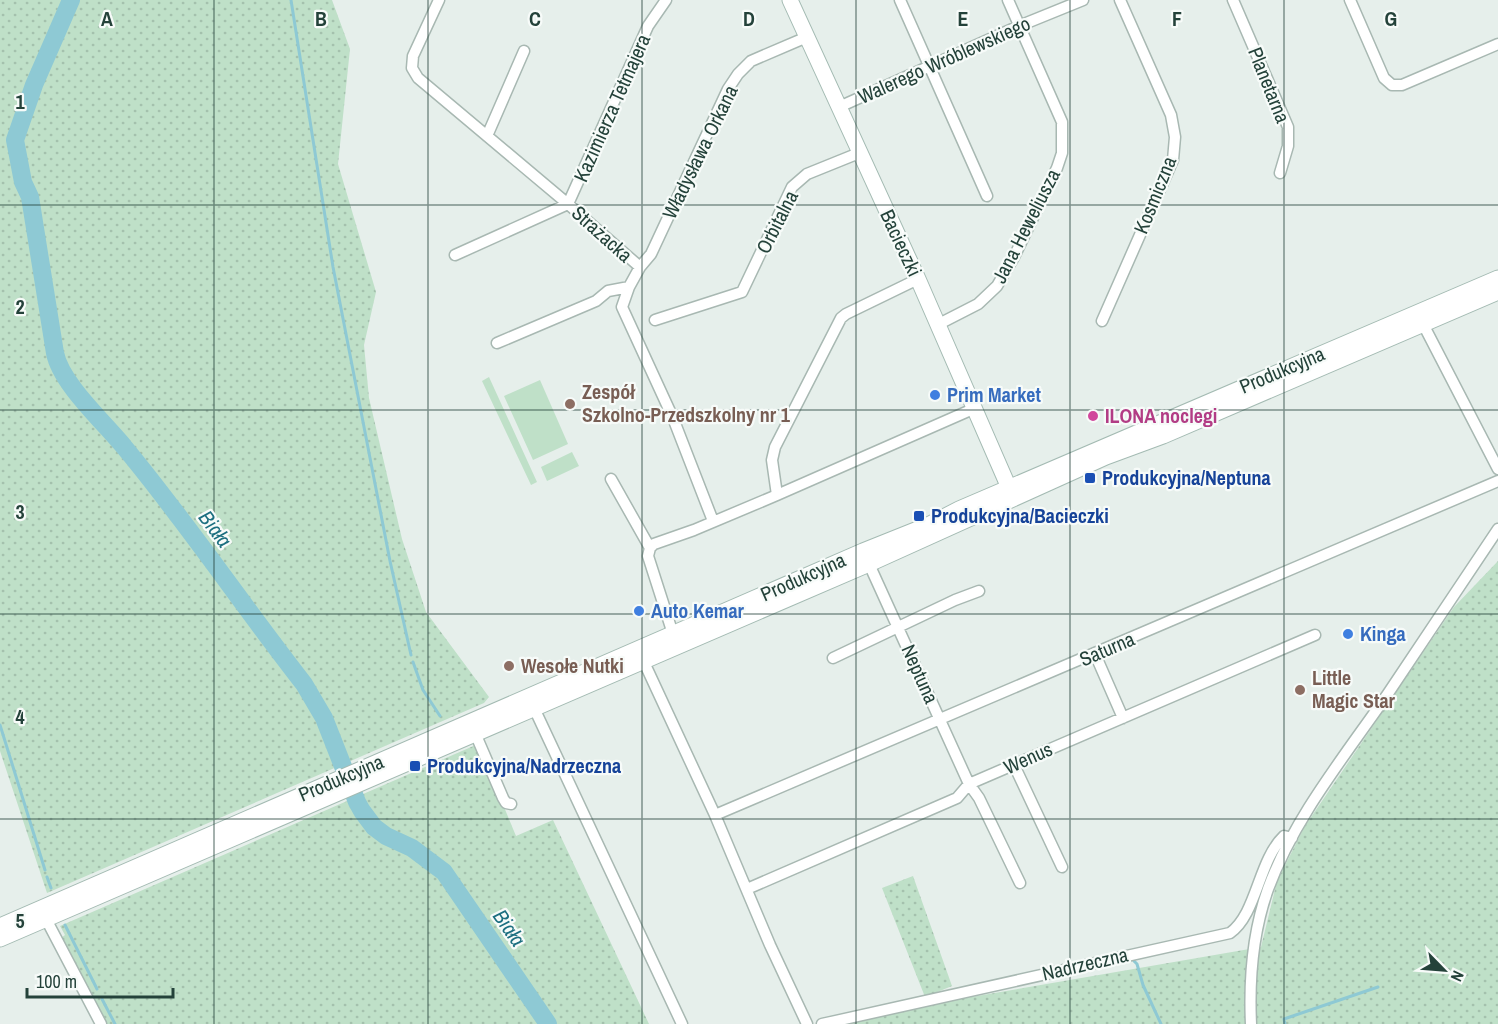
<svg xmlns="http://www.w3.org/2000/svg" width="1498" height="1024" font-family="'Archivo Narrow',sans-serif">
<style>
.grass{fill:url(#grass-dots)}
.park{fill:#bfe0c8}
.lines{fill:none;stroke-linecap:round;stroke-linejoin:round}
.stream{stroke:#8ec9d4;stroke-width:3}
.river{stroke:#8ec9d4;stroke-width:18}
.street-casing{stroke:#a8b8b2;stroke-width:13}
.secondary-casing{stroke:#a4bbb3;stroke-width:17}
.street{stroke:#fff;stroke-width:10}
.secondary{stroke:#fff;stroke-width:15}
.grid{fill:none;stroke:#24423a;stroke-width:1.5;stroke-opacity:0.55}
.shop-dot{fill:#3f7fe0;stroke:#f7fbf9;stroke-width:2}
.education-dot{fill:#8d6e63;stroke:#f7fbf9;stroke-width:2}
.hotel-dot{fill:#d1479c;stroke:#f7fbf9;stroke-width:2}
.transit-dot{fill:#1a4fb4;stroke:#f7fbf9;stroke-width:2}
.labels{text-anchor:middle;stroke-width:4.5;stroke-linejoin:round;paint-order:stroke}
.street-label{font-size:20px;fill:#24423a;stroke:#f7fbf9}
.education-label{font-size:20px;font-weight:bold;fill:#785e54;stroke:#f7fbf9;text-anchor:start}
.shop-label{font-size:20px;font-weight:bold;fill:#366cbe;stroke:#f7fbf9;text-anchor:start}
.hotel-label{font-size:20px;font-weight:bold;fill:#b23c85;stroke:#f7fbf9;text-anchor:start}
.transit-label{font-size:20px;font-weight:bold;fill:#164399;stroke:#f7fbf9;text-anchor:start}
.water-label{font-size:21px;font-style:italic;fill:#1c6f80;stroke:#f7fbf9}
.grid-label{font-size:20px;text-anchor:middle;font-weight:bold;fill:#24423a;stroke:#f7fbf9;stroke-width:4.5;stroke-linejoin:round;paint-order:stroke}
</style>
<defs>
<pattern id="grass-dots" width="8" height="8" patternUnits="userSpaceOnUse" patternTransform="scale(1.5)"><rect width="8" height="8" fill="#bfe0c8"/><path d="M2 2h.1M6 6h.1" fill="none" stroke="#a4c1ad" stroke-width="1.8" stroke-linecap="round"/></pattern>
</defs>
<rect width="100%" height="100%" fill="#e6efeb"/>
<path class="grass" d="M0,0H332L350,49L338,164L376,292L364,345L369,398L402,539L426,612L489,697L484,703L47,893L0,751Z
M1498,561V1024H848L942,1002L1261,947L1277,881L1305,826L1454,607Z
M478,744L516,836L553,820L649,1024H107L61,938L65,935L60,926Z
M913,876L952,986L925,997L882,888Z"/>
<path class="park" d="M489,377L537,482L531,485L482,381Z
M540,380L568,444L533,460L504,396Z
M572,452L579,466L547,481L541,467Z"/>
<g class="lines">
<path class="stream" d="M291,0L333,267L390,561L411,655
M413,662L423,690L440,716
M0,725L45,870
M47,877L51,888
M65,925L97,989
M1134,961L1137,964L1143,985L1161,1024
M102,999L115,1024
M1285,1024L1284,1019L1378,987"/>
<path class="river" d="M71,0L34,85L15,140L23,182L30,197L55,353C61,384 105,423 125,448C188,524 243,606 304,684L324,718L357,802L362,811L374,827L386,836L412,848L444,872L548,1024"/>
<g class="street-casing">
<path id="street" d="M439,0L413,56L412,68L418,78L568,204L640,267L629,287L622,307L673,418L713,521
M900,0L987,196
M1233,0L1288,127V146L1280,173
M1350,0L1384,78L1392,85H1402L1498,44
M839,107L1019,26L1083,0
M487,136L524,51
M455,255L568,204L648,26L666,0
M640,267L651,254L728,89L738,74L751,61L807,37
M655,320L742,292L792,187L807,174L859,153
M1102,321L1173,160L1175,137L1171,115L1120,0
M1423,324L1498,469
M937,325L978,304L997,286L1014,257L1057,168L1062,153V122L1008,0
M497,343L596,301L608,291L629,287
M611,479L650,548
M777,495L772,460L775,447L841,318L846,314L918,279
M869,564L969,784L979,798L1020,883
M673,634L648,556L650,548L654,544L694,530L777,495L973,409
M1095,654L1123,718
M833,658L955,600L979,591
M643,660L715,815L770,945L807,1024
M534,708L682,1024
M475,733L503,798L506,803L511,804
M1014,765L1062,867
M715,815L1498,481
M747,889L957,798L969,784L1315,635
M46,919L101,1024
M822,1024L1230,933C1257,914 1258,861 1284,836L1292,838
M1251,1024C1249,980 1253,931 1268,889C1294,818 1344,757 1387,695C1424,640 1461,584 1498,529"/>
</g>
<g class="secondary-casing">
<path id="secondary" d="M790,0L918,279L1013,497
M0,926L863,551L928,525L959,509L1498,278
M0,939L869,564L1106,457L1163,436L1498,292"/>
</g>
<use href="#street" class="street"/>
<use href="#secondary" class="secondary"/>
</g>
<path class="grid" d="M214,0V1024M428,0V1024M642,0V1024M856,0V1024M1070,0V1024M1284,0V1024M0,205H1498M0,410H1498M0,614H1498M0,819H1498"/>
<g class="shop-dot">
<circle cx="935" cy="395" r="6"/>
<circle cx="639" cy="611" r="6"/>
<circle cx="1348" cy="634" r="6"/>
</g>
<g class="education-dot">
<circle cx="570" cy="404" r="6"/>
<circle cx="509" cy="666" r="6"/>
<circle cx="1300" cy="690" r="6"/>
</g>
<circle class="hotel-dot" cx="1093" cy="416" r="6"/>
<g class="transit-dot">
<rect x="1084" y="472" width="12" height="12" rx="3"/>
<rect x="913" y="510" width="12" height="12" rx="3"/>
<rect x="409" y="760" width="12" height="12" rx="3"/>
</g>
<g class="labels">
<g class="street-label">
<text transform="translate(944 60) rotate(-24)" y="7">Walerego Wróblewskiego</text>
<text transform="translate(1269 85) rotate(68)" y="7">Planetarna</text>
<text transform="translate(612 108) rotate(-66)" y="7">Kazimierza Tetmajera</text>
<text transform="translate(700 152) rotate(-64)" y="7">Władysława Orkana</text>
<text transform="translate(1155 195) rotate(-68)" y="7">Kosmiczna</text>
<text transform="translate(777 222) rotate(-63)" y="7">Orbitalna</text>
<text transform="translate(1026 226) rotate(-63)" y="7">Jana Heweliusza</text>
<text transform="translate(602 234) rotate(42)" y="7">Strażacka</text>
<text transform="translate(901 243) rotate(65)" y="7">Bacieczki</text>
<text transform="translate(1282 370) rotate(-23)" y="7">Produkcyjna</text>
<text transform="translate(803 577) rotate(-24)" y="7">Produkcyjna</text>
<text transform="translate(1107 649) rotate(-23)" y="7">Saturna</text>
<text transform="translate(920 674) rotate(66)" y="7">Neptuna</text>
<text transform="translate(1028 758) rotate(-24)" y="7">Wenus</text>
<text transform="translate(341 778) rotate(-23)" y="7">Produkcyjna</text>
<text transform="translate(1085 964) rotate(-13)" y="7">Nadrzeczna</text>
</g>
<g class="education-label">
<text x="582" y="399">Zespół<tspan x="582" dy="23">Szkolno-Przedszkolny nr 1</tspan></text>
<text x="521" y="673">Wesołe Nutki</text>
<text x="1312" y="685">Little<tspan x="1312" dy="23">Magic Star</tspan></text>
</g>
<g class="shop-label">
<text x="947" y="402">Prim Market</text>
<text x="651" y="618">Auto Kemar</text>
<text x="1360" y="641">Kinga</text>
</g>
<g class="hotel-label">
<text x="1105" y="423">ILONA noclegi</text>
</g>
<g class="transit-label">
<text x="1102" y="485">Produkcyjna/Neptuna</text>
<text x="931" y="523">Produkcyjna/Bacieczki</text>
<text x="427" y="773">Produkcyjna/Nadrzeczna</text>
</g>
<g class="water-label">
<text transform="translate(215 529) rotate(53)" y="7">Biała</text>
<text transform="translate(509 928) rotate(55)" y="7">Biała</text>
</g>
</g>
<g class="grid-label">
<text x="107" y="26">A</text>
<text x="321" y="26">B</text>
<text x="535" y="26">C</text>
<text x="749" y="26">D</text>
<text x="963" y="26">E</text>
<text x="1177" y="26">F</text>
<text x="1391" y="26">G</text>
<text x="20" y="109">1</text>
<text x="20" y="314">2</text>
<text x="20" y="519">3</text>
<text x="20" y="724">4</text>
<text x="20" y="928">5</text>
</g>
<g transform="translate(1444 970) rotate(115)" stroke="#f7fbf9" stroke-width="4.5" paint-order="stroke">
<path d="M0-4.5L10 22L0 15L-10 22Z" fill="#24423a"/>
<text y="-9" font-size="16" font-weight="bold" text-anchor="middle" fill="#24423a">N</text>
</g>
<path d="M27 988v9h146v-9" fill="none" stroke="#24423a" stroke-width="3"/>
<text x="36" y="988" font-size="18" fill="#24423a" stroke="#f7fbf9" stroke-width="4.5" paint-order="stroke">100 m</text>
</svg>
